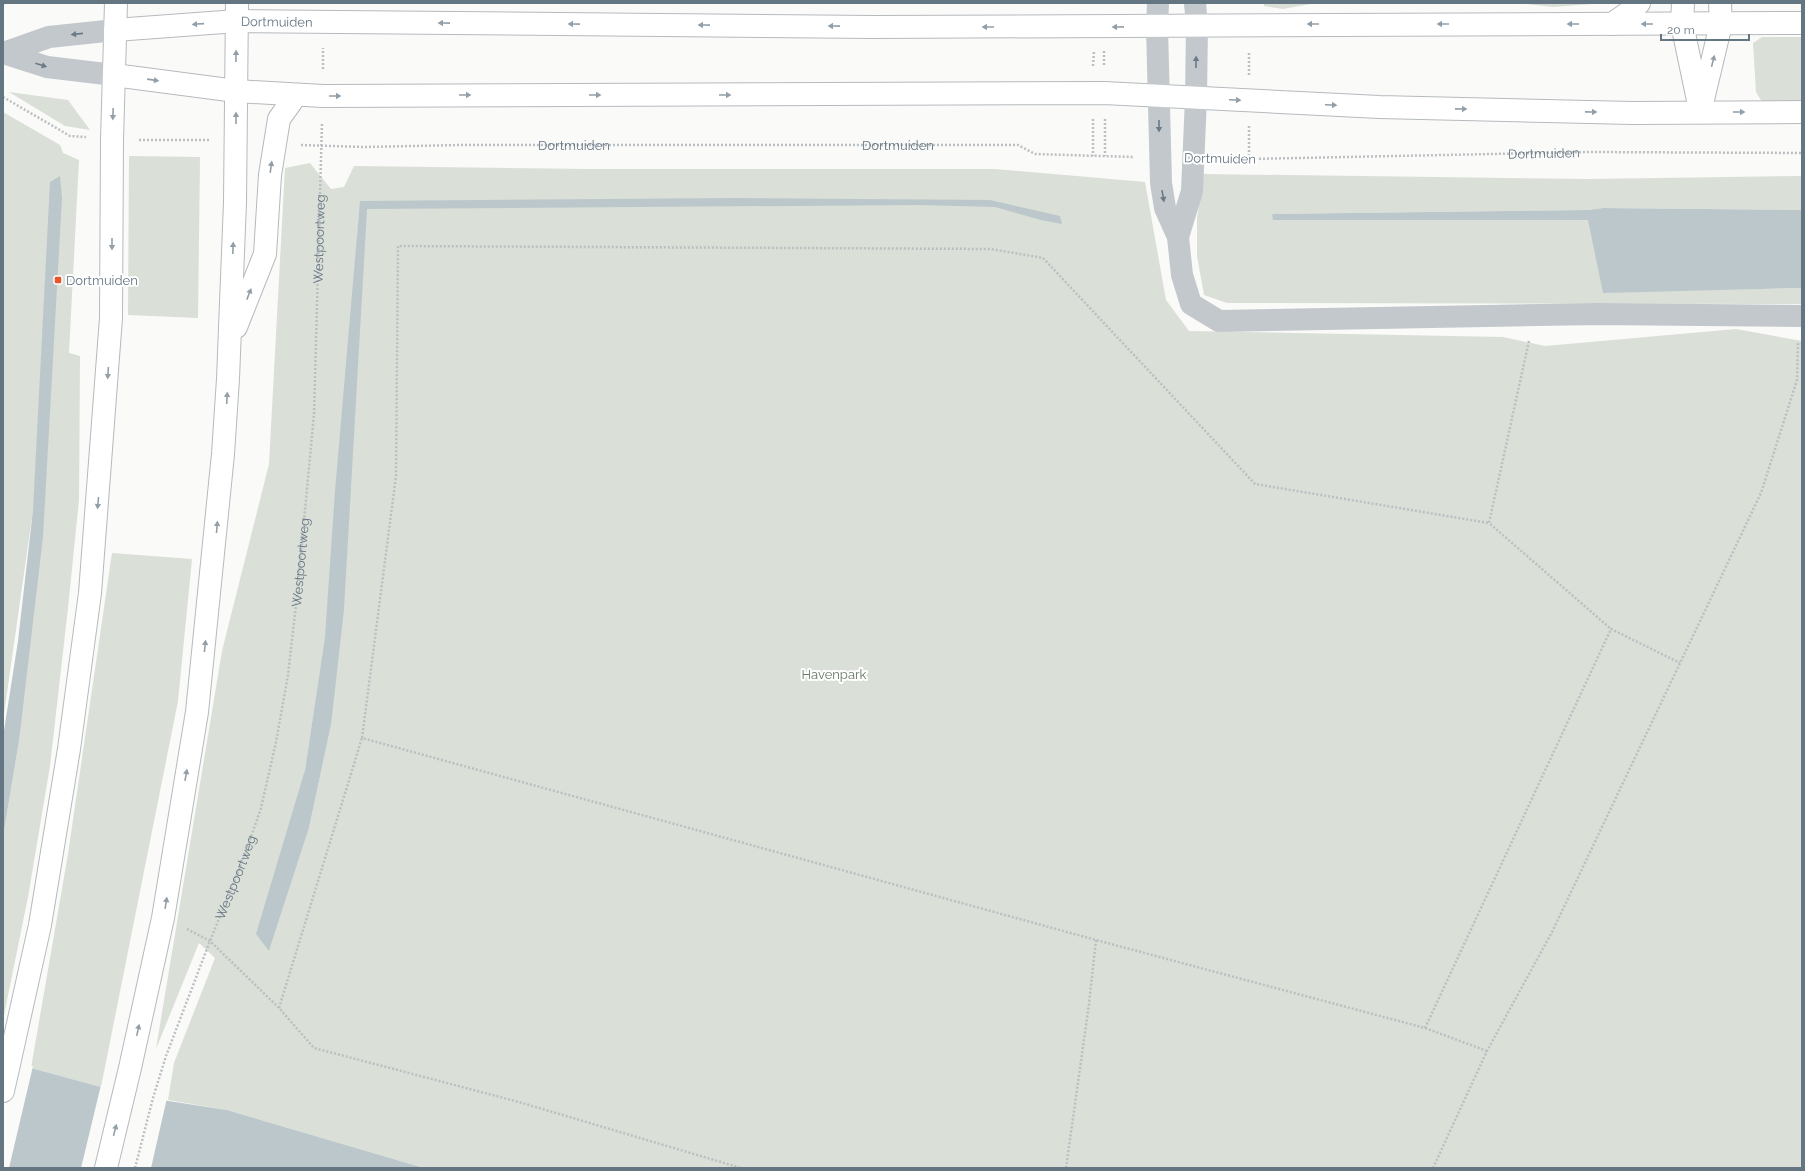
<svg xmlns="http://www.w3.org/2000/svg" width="1805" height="1171" font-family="Raleway,sans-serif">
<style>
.green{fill:#dadfd7;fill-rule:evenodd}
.water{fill:#bbc7cb}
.pier{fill:#fafaf8}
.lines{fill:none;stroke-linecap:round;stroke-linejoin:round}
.major-casing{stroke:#b5babe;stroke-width:24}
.highway-casing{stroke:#b4b9bd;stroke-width:24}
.path{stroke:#bbbfc2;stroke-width:2.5;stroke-dasharray:2 2;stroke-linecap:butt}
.minor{stroke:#c3c8cc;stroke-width:22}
.major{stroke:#fff;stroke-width:22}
.highway{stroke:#fff;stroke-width:22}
.oneway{fill:#939fa8}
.oneway2{fill:#6a7a87}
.poi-dot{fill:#e4572e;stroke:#fff;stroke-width:1.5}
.labels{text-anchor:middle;stroke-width:4;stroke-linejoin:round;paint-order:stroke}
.street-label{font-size:13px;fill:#657683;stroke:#fff}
.poi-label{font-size:13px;fill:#657683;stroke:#fff;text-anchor:start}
.park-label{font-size:13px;fill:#687a64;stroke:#fff}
</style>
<rect width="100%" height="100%" fill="#fafaf8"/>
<path class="green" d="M1264,3H1316L1283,9L1264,6Z
M1518,3H1606L1553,7Z
M1762,37H1802V102H1762L1756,92L1753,43Z
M9,92L68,100L90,130L65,126Z
M3,112L60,145L63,153L79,160L69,353L80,356L79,500L68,608L50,766L28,897L3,1020V837L19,741L33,510L3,721Z
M129,156L200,157L198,318L128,315Z
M310,163L331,189L344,187L354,166L588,169H995L1145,182L1166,300L1189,331L1503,337L1545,346L1736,329L1802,341V1168H424L227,1110L168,1100L174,1063L215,958L199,943L156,1049L222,651L269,464L285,168ZM360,201L331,725L309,828L269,951L305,770L326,632Z
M1203,174L1588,179L1802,176V210L1603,208L1588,210L1272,214L1274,220H1589L1603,292L1802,288V304L1227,303L1204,295L1197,256V219Z
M112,553L192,559L178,701L101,1087L31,1068L68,854Z"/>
<path class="water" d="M60,176L62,198L43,537L19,741L3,837V737L18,641L33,510L50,182Z
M736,198L990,200L1060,216L1062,224L1041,220L995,207L919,205L367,209L344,609L331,725L309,828L269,951L256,934L305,770L325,637L335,491L360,201Z
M1603,208L1802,210V288L1603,293L1588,220H1273L1272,214L1588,210Z
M31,1068L101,1087L162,1100L227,1110L424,1168H3Z"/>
<path class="pier" d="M3,1061L33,1066L9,1168H3Z
M101,1085L167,1098L151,1168H81Z"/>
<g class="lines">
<g class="major-casing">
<g id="major">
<path id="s4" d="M115,30L237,21L873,27L1802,23"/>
<path d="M114,75L236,91L323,96L1104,93L1379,107L1632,113L1802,112"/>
<path d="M236,327L265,254L270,175L279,119L296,95"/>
<path d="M3,1091L40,925L69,749L90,593L111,318L112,140L116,3"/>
<path d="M106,1168L130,1068L163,918L197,712L223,454L228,379L235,202L237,3"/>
</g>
</g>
<g class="highway-casing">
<path id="highway" d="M1683,3L1682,24L1699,105
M1612,24L1632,10L1639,3
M1700,112L1721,24L1720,3"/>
</g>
<g class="path">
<path d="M3,4L4,3"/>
<path d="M1104,51V66"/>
<path d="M1093,66L1094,51"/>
<path d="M323,69V48"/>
<path d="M1249,75V52"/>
<path d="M3,97L70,136L86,137"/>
<path d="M1093,119V156"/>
<path d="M1105,119V156"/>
<path d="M1249,126V159"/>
<path d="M139,140H210"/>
<path id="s1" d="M301,145L364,147L460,145H1018L1035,154L1134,157"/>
<path id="s2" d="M1219,158L1249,159L1589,152L1802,153"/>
<path d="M1529,341L1489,523L1611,629"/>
<path d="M187,929L210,941L279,1008L314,1048L519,1102L741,1168"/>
<path d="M279,1008L362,738"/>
<path d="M1425,1028L1611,629L1680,663"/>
<path d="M1487,1051L1425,1028L1096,940L362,738L396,476L398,246L991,249L1043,258L1255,484L1489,523"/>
<path id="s3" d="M135,1168L153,1098L166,1056L210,941L244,857L261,808L276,742L288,675L297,596L314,414L322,122"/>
<path d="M1066,1168L1089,1004L1096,940"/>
<path d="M1433,1168L1487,1051L1552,932L1761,493L1797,380L1798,342"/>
</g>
<path class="minor" d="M1158,3L1157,27L1161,183L1165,208L1178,237L1182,275L1191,304L1219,321L1598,314L1802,316
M3,53L49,37L115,30
M3,53L47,67L114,75
M1178,237L1192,191L1196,98L1197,26L1195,3"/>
<use href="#major" class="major"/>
<use href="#highway" class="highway"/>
</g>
<defs><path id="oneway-solid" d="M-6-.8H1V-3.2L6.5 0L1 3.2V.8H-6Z"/></defs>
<g class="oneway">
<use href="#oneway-solid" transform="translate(444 23) rotate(-179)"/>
<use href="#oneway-solid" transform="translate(198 24) rotate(176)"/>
<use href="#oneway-solid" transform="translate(574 24) rotate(-179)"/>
<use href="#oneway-solid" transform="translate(1313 24) rotate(180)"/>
<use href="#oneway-solid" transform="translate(1443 24) rotate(180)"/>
<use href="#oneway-solid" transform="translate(1573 24) rotate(180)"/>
<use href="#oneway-solid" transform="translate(1647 24) rotate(180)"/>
<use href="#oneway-solid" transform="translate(704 25) rotate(-179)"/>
<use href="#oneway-solid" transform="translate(834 26) rotate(-179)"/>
<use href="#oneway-solid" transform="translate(988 27) rotate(180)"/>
<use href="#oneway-solid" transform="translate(1118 27) rotate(179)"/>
<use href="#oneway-solid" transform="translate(236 56) rotate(-89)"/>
<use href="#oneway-solid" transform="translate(1713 61) rotate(-76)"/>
<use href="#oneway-solid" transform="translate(153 80) rotate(8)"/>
<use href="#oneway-solid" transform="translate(465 95)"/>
<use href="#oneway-solid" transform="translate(595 95)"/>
<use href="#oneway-solid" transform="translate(725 95)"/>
<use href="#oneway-solid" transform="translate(335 96)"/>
<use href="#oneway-solid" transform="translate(1235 100) rotate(3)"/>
<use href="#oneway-solid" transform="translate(1331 105) rotate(3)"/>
<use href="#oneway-solid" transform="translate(1461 109) rotate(1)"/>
<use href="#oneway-solid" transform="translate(1591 112) rotate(1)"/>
<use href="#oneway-solid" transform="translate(1739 112)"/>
<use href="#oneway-solid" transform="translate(113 114) rotate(92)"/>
<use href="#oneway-solid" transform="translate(236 118) rotate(-90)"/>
<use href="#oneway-solid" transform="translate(271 167) rotate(-82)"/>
<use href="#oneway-solid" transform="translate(112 244) rotate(90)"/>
<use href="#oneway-solid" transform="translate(233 248) rotate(-88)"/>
<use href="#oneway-solid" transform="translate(249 294) rotate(-69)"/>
<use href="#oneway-solid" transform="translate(108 373) rotate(94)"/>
<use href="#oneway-solid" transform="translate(227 398) rotate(-87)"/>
<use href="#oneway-solid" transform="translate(98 503) rotate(95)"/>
<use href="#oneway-solid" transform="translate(217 527) rotate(-85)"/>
<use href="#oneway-solid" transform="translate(205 646) rotate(-84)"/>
<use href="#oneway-solid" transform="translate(186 775) rotate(-80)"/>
<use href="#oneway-solid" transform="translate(166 903) rotate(-81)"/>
<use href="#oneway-solid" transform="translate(138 1030) rotate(-78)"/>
<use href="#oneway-solid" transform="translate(115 1130) rotate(-76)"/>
</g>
<g class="oneway2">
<use href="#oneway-solid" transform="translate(77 34) rotate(174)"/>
<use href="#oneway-solid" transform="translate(1196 62) rotate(-89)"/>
<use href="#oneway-solid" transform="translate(41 65) rotate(18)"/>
<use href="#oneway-solid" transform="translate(1159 126) rotate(90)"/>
<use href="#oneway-solid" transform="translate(1163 196) rotate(80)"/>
</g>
<rect class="poi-dot" x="54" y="276" width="8" height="8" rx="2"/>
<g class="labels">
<g class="street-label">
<text dy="5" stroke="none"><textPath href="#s4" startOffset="162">Dortmuiden</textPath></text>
<text dy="5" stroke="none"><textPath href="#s1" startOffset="273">Dortmuiden</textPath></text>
<text dy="5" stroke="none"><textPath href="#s1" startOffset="597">Dortmuiden</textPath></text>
<text dy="5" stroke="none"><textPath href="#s2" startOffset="325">Dortmuiden</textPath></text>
<text transform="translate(1220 158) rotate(1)" y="5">Dortmuiden</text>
<text dy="5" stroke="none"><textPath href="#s3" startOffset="955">Westpoortweg</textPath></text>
<text dy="5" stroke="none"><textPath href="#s3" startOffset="631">Westpoortweg</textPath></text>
<text dy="5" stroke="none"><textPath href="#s3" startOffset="308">Westpoortweg</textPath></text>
</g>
<g class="poi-label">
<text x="66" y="285">Dortmuiden</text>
</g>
<g class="park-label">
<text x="834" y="679">Havenpark</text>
</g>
</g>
<rect width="1805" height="1171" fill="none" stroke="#657683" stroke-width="8"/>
<path d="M1661 34v6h88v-6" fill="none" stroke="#657683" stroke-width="2"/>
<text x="1667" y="34" font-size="12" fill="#657683" stroke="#ffffff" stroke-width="3" paint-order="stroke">20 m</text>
</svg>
